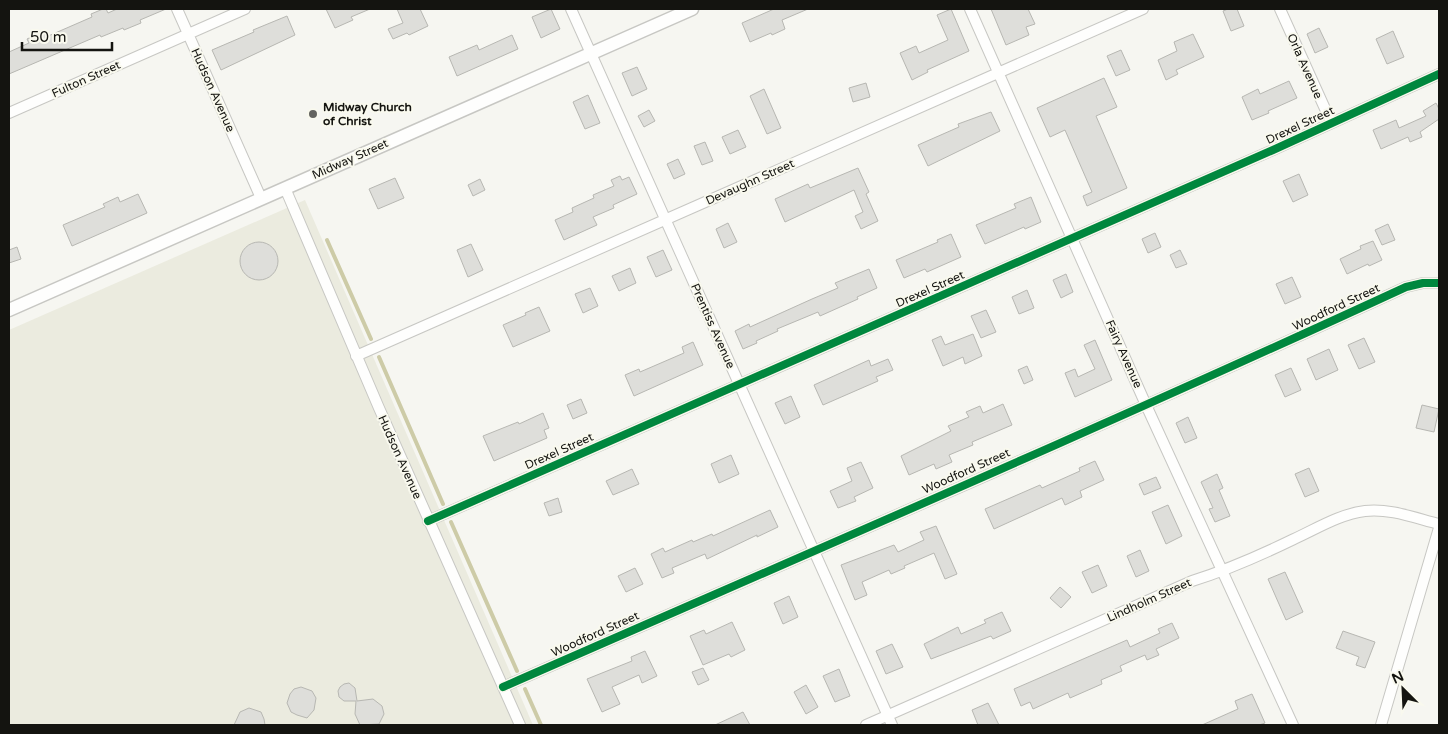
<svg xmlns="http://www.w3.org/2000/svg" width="1448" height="734" font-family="'Varela Round',sans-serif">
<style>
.built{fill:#ebebdf}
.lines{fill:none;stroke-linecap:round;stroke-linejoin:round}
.stream{stroke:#cdcba7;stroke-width:4}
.building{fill:#dededa;stroke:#b7b7b2}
.minor-casing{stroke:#c7c7c3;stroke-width:12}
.tertiary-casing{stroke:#c7c7c3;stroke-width:15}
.minor{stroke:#fefefd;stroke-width:10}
.tertiary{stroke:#fefefd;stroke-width:12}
.cycleway-casing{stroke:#f9f9ee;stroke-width:11}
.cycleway{stroke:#00873e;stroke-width:8}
.poi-dot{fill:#63635f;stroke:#f9f9ee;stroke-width:2}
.labels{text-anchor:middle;stroke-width:4;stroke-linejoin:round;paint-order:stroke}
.street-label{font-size:12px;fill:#141410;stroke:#f9f9ee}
.poi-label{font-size:12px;font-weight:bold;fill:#141410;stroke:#f9f9ee;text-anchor:start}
</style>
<rect width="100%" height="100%" fill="#f6f6f1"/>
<path class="built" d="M305,200L533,725H9V330Z"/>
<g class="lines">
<path class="stream" d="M327,240L371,339
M379,357L443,504
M451,522L517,671
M525,689L541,725"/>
</g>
<path class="building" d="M103,9H106L108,13L117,9H166L140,20L141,23L124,30L123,28L101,37L100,35L9,74V52L29,43L27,39L44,31L46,37L92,17L91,14Z
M326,9H370L351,17L353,20L335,28Z
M397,9H420L428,26L409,35L407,33L393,39L388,29L403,23Z
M551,9L560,29L541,38L532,17Z
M774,9H808L782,20L785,29L772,35L771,33L750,42L742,23Z
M951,9L969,51L927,70L928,72L912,80L900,53L916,46L919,53L948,40L937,15Z
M991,9H1028L1035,24L1026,27L1029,35L1006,45Z
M1228,9H1237L1244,26L1231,31L1223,11Z
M287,16L295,35L221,70L212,50L254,32L253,30Z
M1319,28L1328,47L1315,53L1307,34Z
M1393,31L1404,57L1387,64L1376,39Z
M1193,34L1204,57L1176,70L1178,74L1166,80L1158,60L1177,51L1174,42Z
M512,35L518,49L457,76L449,57L477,45L479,50Z
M1121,50L1130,70L1116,76L1107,56Z
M637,67L647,89L632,96L622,73Z
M1104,78L1117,107L1096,116L1127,188L1087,206L1083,196L1092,192L1065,130L1050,137L1037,108Z
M1289,81L1297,98L1268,111L1269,113L1252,120L1242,97L1258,89L1260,94Z
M866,83L870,97L853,102L849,88Z
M764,89L781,128L767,134L750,96Z
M588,95L600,123L585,129L573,102Z
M1436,103L1439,109V119L1420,132L1422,137L1410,142L1408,137L1381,149L1373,130L1396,120L1399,128L1426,116L1423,111Z
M649,110L655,121L644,127L638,116Z
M991,112L1000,131L928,166L918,145L959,127L958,124Z
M738,130L746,147L730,154L722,137Z
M705,142L713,161L702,165L694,146Z
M678,159L685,174L674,179L667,164Z
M858,168L869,192L866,194L878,221L861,229L855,216L863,212L854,190L785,222L775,199L808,184L810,188Z
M1299,174L1308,195L1293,202L1283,181Z
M620,176L622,180L629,177L637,194L613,205L614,208L593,217L597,225L564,240L555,220L573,212L572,208L594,198L593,195L614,186L611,180Z
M395,178L404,198L378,209L369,189Z
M480,179L485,190L473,196L468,185Z
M138,194L147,213L72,246L63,225L105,207L103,204L118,197L120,202Z
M1031,197L1041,222L1025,229L1024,227L985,244L976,225L1016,208L1014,204Z
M728,223L737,242L724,248L716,229Z
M1388,224L1395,240L1382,245L1375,230Z
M1155,233L1161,247L1148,253L1142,239Z
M951,234L961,257L927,272L925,269L904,278L896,260L938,242L937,240Z
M1373,241L1382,260L1369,266L1368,264L1347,274L1340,259L1361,249L1360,246Z
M240 261a19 19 0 1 1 38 0a19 19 0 1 1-38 0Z
M471,244L483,270L468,277L457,250Z
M17,247L21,259L9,263V250Z
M663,250L672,270L656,277L647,257Z
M1180,250L1187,264L1176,268L1170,255Z
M630,268L636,283L619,291L612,276Z
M869,269L877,288L857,297L858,299L820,316L818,312L777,329L778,331L756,341L757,343L743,349L735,331L749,324L750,327L812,299L838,288L835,283Z
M1066,274L1073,292L1061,298L1053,280Z
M1292,277L1301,297L1285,304L1276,284Z
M590,288L598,306L583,313L575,294Z
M1027,290L1034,308L1019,314L1012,297Z
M539,307L550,331L513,347L503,325L526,315L525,313Z
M986,310L996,332L981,338L971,316Z
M973,334L982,356L965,364L963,357L943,366L932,340L941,336L945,345Z
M1364,338L1375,362L1359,369L1348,345Z
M1095,340L1112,380L1075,397L1065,373L1075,369L1078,377L1095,369L1084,345Z
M693,342L703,365L634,396L625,375L639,369L640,372L684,353L682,347Z
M1329,349L1338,370L1316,380L1307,359Z
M888,359L893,370L876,377L878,381L823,405L814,385L869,360L871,366Z
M1027,366L1033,380L1024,384L1018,370Z
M1291,368L1301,390L1285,397L1275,375Z
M791,396L800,417L785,424L775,403Z
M581,399L587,413L573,419L567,405Z
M1003,404L1012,425L972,442L973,445L949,455L952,462L936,469L934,464L909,475L901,456L951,431L948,426L969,417L966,412L980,406L983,413Z
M1422,405L1439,409L1434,432L1416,428Z
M543,413L549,428L544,430L547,438L494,461L483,436L518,422L519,424Z
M1188,417L1197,438L1185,443L1176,423Z
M731,455L739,474L719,483L711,464Z
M1095,461L1104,480L1080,491L1082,497L1065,505L1062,498L994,529L985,509L1040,485L1042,488L1080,471L1079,468Z
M861,462L873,488L854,497L856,501L838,508L830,491L852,481L847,468Z
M1309,468L1319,491L1305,497L1295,474Z
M632,469L639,484L613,495L606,481Z
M1217,474L1223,488L1219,490L1230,516L1215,522L1209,509L1213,508L1201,482Z
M1156,477L1161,488L1144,495L1139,484Z
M558,498L562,512L549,516L544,503Z
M1168,505L1182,536L1166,544L1152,512Z
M770,510L778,527L757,537V535L707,559L705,554L672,568L674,573L662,578L651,554L663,548L665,552L692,540L693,542L712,534L713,536Z
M936,526L957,574L945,579L934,553L904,566L905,568L891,574L889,570L862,582L867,595L855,600L841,565L894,545L898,552L924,540L920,532Z
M1140,550L1149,571L1136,577L1127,556Z
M1098,565L1107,586L1092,593L1082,572Z
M635,568L643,584L626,592L618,576Z
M1285,572L1303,612L1286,620L1268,579Z
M1060,587L1071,597L1061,608L1050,598Z
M789,596L798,617L783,624L774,603Z
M1002,612L1011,631L993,639L991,636L931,659L924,644L958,627L961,634L986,623L984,620Z
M732,622L745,650L731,657L729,654L703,665L690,636L704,630L706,634Z
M1172,623L1179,638L1156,649L1159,655L1147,660L1145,655L1120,666L1122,671L1101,680L1102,684L1070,698L1068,693L1033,709L1030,702L1021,706L1014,689L1127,640L1130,647L1160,633L1158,629Z
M1343,631L1375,642L1365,668L1356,665L1359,657L1336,648Z
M892,644L903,667L886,674L876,651Z
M645,651L657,676L642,683L639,675L612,687L620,704L602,712L587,679L632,661L631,657Z
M703,668L709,680L698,685L692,672Z
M839,669L850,696L835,702L823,676Z
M349,683L355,688L357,701L373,699L382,706L384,714L379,724L360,725L355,714L356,701H344L339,697L338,691L340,687L344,684Z
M806,685L818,707L806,714L794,692Z
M301,687L312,691L316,698L314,710L307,718L297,715L291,712L287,703L290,694L294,689Z
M1252,694L1265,723L1259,725H1202L1238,709L1235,701Z
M988,703L999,725H978L972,710Z
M249,708L261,712L264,719L265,725H234L240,712Z
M743,712L750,725H715Z"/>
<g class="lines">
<g class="minor-casing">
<path id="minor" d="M177,9L261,198
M571,9L892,725
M970,9L1146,405L1293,725
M1280,9L1331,122
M9,113L245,9
M285,188L379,408L520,725
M356,356L1143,9
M428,521L1273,150L1439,74
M503,687C804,555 1107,425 1406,287L1423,283H1439
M866,725L1192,581C1227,570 1261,555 1294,539C1316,529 1340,514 1365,511C1389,508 1415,518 1439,524
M1381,725L1439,528"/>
</g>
<g class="tertiary-casing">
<path id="tertiary" d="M9,310L692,9"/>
</g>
<use href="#minor" class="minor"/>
<use href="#tertiary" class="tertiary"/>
<g class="cycleway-casing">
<path id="cycleway" d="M428,521L1273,150L1439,74
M503,687C804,555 1107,425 1406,287L1423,283H1439"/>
</g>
<use href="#cycleway" class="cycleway"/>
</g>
<circle class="poi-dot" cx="313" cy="114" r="5"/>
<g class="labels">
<g class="street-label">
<text transform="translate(1305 66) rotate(66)" y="4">Orla Avenue</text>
<text transform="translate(86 79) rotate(-24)" y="4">Fulton Street</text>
<text transform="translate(213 90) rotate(66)" y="4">Hudson Avenue</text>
<text transform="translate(1300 125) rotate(-25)" y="4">Drexel Street</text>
<text transform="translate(350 159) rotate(-24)" y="4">Midway Street</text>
<text transform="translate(750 182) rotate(-24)" y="4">Devaughn Street</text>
<text transform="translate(930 289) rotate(-24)" y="4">Drexel Street</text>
<text transform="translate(1336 307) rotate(-25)" y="4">Woodford Street</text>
<text transform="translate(713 326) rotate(66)" y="4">Prentiss Avenue</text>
<text transform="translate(1124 354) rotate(66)" y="4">Fairy Avenue</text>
<text transform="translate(559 451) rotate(-24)" y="4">Drexel Street</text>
<text transform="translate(400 457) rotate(66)" y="4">Hudson Avenue</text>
<text transform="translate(966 471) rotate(-24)" y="4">Woodford Street</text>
<text transform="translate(1149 600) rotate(-24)" y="4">Lindholm Street</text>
<text transform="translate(595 634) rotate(-24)" y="4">Woodford Street</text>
</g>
<g class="poi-label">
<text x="323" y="111">Midway Church<tspan x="323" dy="14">of Christ</tspan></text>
</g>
</g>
<rect width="1448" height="734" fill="none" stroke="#141410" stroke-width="20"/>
<g transform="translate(1403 689) rotate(336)" stroke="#f9f9ee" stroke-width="4" paint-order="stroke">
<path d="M0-4L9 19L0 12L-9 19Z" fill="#141410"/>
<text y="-8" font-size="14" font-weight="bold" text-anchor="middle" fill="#141410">N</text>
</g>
<path d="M22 42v8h90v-8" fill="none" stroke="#141410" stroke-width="2.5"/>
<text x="30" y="42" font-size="15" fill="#141410" stroke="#f9f9ee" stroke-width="4" paint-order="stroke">50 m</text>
</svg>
